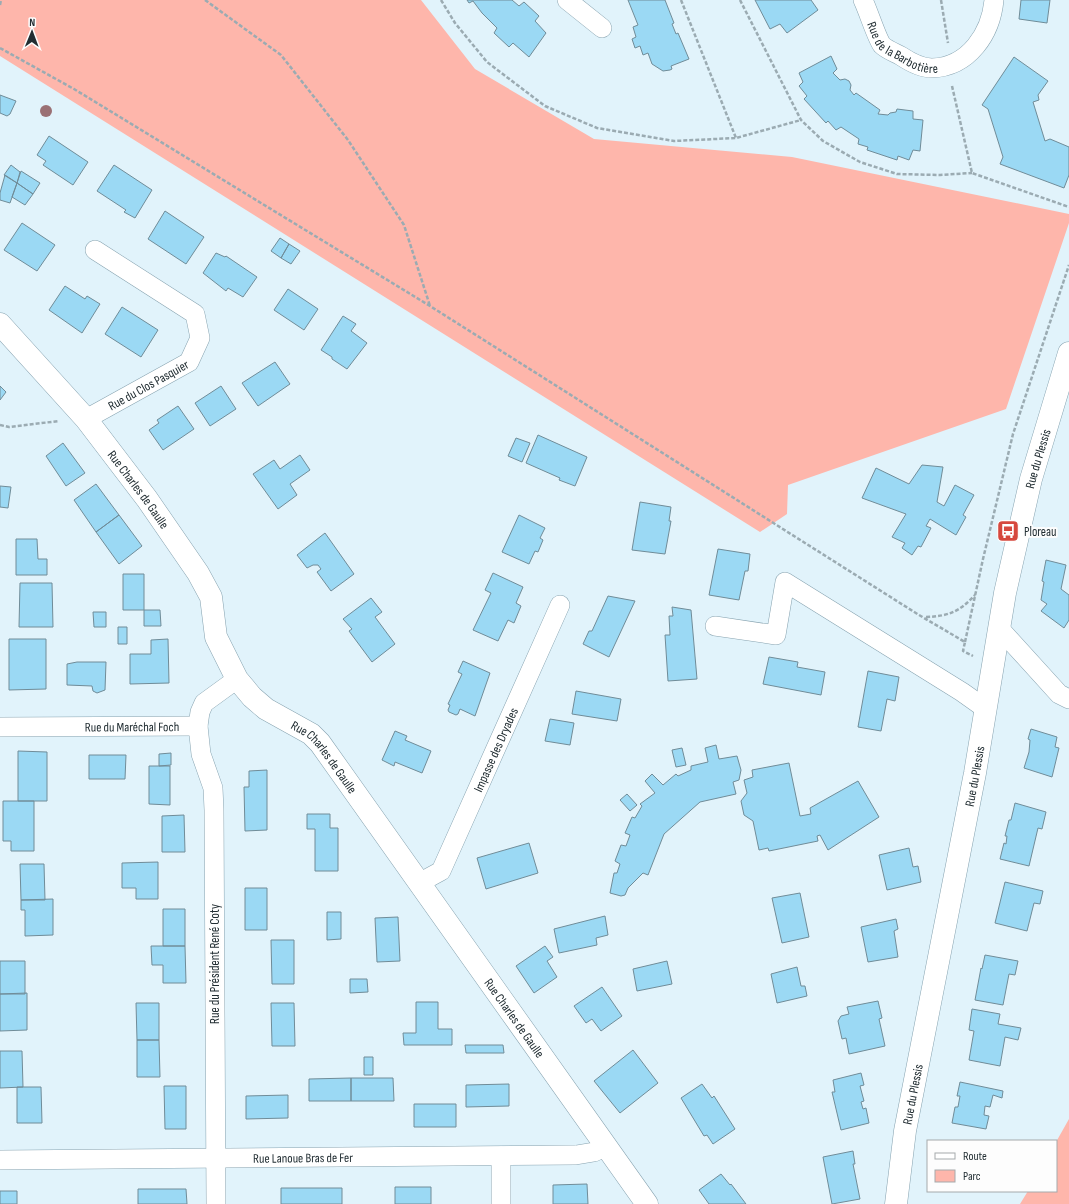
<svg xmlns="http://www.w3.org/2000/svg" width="1069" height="1204" font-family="'Sofia Sans Condensed',sans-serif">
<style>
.green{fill:#feb6ab}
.building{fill:#9bd9f4;stroke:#708c98}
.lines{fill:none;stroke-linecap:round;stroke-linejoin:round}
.minor-casing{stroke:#87a3b0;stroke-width:20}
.tertiary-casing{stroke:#87a3b0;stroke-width:23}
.path{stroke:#9babb2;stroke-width:2.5;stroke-dasharray:4 2;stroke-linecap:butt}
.minor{stroke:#fff;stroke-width:19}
.tertiary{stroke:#fff;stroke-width:22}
.tree{fill:#9a7074}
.labels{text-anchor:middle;stroke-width:4;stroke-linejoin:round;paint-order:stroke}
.street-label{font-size:13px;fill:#212d32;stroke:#fdfdfd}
.poi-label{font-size:13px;fill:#212d32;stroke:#fdfdfd;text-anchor:start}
</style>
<rect width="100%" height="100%" fill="#e1f3fb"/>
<path class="green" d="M0,0H421L475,69L594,139L792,157L1069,214V223L1006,409L788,485L787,514L760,532L0,56Z
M1069,1119V1204H1020L1028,1191H1056V1142Z"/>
<path class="building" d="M467,0H512L519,6L524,2L539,16L535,21L546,33L529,57L513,43L509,47L494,33L497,28L482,13L473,1L469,3Z
M628,0H665L674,23L672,24L676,34L678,33L689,59L671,66L672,69L670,70L663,71L652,64L648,53L643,55L640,46L635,48L632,39L636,37L633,27L638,25Z
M755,0H811L818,10L787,33L780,24L770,29Z
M1021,0H1050L1047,23L1019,19Z
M831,56L837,69L833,73L840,80L845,79L849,81L851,85L850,90L854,95L856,93L880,110L878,114L888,115L890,113L896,112L897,109L913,111V119L923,120L920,151L913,150L909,160L898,156L897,160L867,150L868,147L858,144L859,139L841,127L836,130L828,121L826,123L804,99L807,96L799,86L803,82L799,73Z
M1014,57L1048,81L1038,95L1039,100L1033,102L1045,141L1050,139L1069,147V175L1064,188L1000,164L1003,157L988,109L982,105Z
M0,95L16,101L10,114L7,116L0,113Z
M49,136L88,162L73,185L43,165L46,161L37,155Z
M11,165L20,172L17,183L4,175Z
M114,165L152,190L135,218L124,212L126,210L97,191Z
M21,171L40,183L33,194L17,183Z
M5,175L17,183L10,203L0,200V193Z
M17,183L33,194L25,205L12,197Z
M165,211L204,237L186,264L148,239Z
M22,223L55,245L37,271L4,250Z
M280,238L289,244L281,258L271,251Z
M289,244L300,251L291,264L281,258Z
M216,253L225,257L226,256L257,277L243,297L228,288L226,291L203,273Z
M65,286L85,299L87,296L100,304L82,333L49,310Z
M288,289L318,309L304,330L274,310Z
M122,307L158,330L141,357L105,334Z
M343,316L356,324L351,331L367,343L347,369L332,359V357L321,350Z
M275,362L290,384L258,406L242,383Z
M0,386L6,392L0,400Z
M221,386L236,409L210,426L195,403Z
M178,406L194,429L163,450L149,430L159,423L157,420Z
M538,435L587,457L575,486L559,480L560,478L526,463Z
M516,438L530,443L522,462L508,456Z
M63,443L85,473L66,486L46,456Z
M300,455L310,470L290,484L297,495L278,509L253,474L274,460L280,469Z
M922,465L943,467L937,502L944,506L955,485L974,495L963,515L966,517L956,535L930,519L926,526L931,528L921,547L918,546L912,555L902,548L905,543L892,537L906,514L862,498L876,468L909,484Z
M96,484L119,515L96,532L74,500Z
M0,486L11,487L8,508L0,507Z
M640,502L671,507L669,521H671L665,554L632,550Z
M119,515L142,546L119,564L96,532Z
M519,515L545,528L540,538L543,540L538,552L535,551L529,564L502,552Z
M325,533L354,574L331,591L317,572L321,569L318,565H313L307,568L297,555Z
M16,539H37L38,559H47V575H16Z
M718,549L750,554L748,571H745L739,600L709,595Z
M1046,560L1066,565L1061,589L1069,595V620L1064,628L1041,611L1047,604L1041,600L1044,582L1042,581Z
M493,573L523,587L516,603L521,606L514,623L508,620L498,641L473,630L491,593L485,590Z
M123,574H144V610H123Z
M20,583H52L53,627H19Z
M608,596L635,601L609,657L583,644L589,631H592Z
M371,598L382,612L375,617L395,644L372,662L349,631L352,629L343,619Z
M672,607L691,610L697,679L668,681L665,635H670L669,616H673Z
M144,610H160L161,626H144Z
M93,612H106V627H94Z
M118,627H127V644H118Z
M9,639H46V689L9,690Z
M168,639L169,683L130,684V654H151V640Z
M769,657L798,662L797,667L825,672L821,695L763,684Z
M463,661L490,673L475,716L460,709L458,714L456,715L449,712L448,710L450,705L448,704L462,674L458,672Z
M77,662H106L105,690L97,693L93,691L92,686L67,685V664Z
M868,671L899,677L895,701L887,699L881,731L858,727Z
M576,691L621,699L617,721L572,714Z
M550,719L574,723L570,745L545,741Z
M1031,729L1057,737L1055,747L1059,748L1052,777L1024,768L1029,752L1030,740L1028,739Z
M395,731L407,736L405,740L431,751L422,773L395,762L394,766L382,760Z
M716,745L719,759L737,756L741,770L739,780L733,782L736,794L700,802L664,834L648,875L643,873L628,888L625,895L621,896L610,893L614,873H617L620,864L615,861L621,845L626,846L630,835L625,833L632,817L635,818L642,806L640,804L655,793L645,781L652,774L663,785L676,774L678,776L691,770V766L708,762L705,748Z
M682,748L686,765L676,767L672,750Z
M18,751L47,752V801H18Z
M171,753V765L159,766V754Z
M89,755H126L125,779H89Z
M789,763L800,816L811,814L810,808L858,781L879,817L828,850L820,835L817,836L818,841L769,851L768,848L759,850L753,821L744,815L741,801L747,793L744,780L753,777L752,770Z
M149,766H170V805L149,804Z
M267,770V830L245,831L244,787H249V771Z
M627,794L637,805L630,811L620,800Z
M3,801H34V851H11V841H3Z
M1015,803L1046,812L1042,829L1038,828L1029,866L1000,859L1004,843L1006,844L1007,836H1005L1009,820H1011Z
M307,814H330V828H338V871H315V829H307Z
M184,815L185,852H162V816Z
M529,843L538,873L486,889L477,858Z
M909,848L913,867L918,866L921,882L887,890L879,855Z
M158,862V899H136V888H122V863Z
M20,864H44L45,900H21Z
M1005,882L1043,891L1040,904L1034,903L1027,931L995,923Z
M245,888H267V930H245Z
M800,893L809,937L782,943L772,898Z
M53,899V935L25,936V910H21V900Z
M163,909H185V946H163Z
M327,912H341V939L327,940Z
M605,916L608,935L596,938L597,945L559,953L554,929Z
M398,917L400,961L377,962L375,918Z
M896,919L898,929L894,931L898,957L868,962L861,927Z
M271,940H294V984H272Z
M151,946H185L186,983H163V965H152Z
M545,946L553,957L547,961L557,977L534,993L516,966Z
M985,955L1018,961L1015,975L1009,974L1003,1005L975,1000L981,968L982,969Z
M0,961H25V994H0Z
M667,961L672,984L637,991L633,969Z
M797,967L801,986H805L807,996L777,1003L771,974Z
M350,979H367L368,992L350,993Z
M602,987L622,1016L601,1031L592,1019L586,1023L574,1006Z
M27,993V1030L0,1031V994Z
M878,1001L882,1018L879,1019L885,1046L849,1054L846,1038L842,1039L838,1021L841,1016L849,1014L847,1007Z
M416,1002H438V1029H452V1045H404L403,1033H416Z
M136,1003H159V1040H137Z
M271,1003H294L295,1046H272Z
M972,1009L1000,1014L998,1024L1021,1028L1018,1040L1005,1037L1000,1066L969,1060L974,1031L969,1030Z
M137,1040H159L160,1077H137Z
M465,1045H503L504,1053H466Z
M633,1050L658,1083L620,1113L594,1081Z
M0,1051H22L23,1087L0,1088Z
M364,1057H373V1075H364Z
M861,1073L864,1085L860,1086L864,1101L861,1102L863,1109L866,1108L869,1123L841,1130L832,1092H835L833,1080Z
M351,1078H393L394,1101H351Z
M351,1078V1101H309V1079Z
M960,1082L1003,1091L1002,1098L993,1095L990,1107L985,1106L984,1115L989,1116L986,1129L952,1123L955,1107H958L960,1096H957Z
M509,1084V1106L466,1107V1085Z
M702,1084L712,1098L714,1096L735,1129L713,1144L707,1135L704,1136L681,1098Z
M164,1086H186V1129H165Z
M17,1087H41L42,1123H17Z
M288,1095V1118L246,1119V1096Z
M414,1104H456V1127H414Z
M853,1151L855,1164H853L860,1199L832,1204L823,1157Z
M721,1174L730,1185L731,1184L746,1204H709L699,1190Z
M587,1184L588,1204H553V1185Z
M395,1187H431V1204H395Z
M281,1188H342V1204H281Z
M138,1189H186L187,1204H138Z
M0,1191H17V1204H0Z"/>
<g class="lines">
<g class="minor-casing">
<g id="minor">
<path d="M567,0L602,28"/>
<path id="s1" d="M863,0C868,10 877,39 882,45C887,50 896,53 901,56C910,62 921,68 932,68C969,67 991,33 994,0"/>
<path id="s2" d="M86,419L189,362L200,338L195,314L95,250"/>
<path d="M715,626L776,635L785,582L962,692L986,709"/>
<path d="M999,628L1059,694L1069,699"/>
<path id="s3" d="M0,727L198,726"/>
<path id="s4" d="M419,883L441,871L560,605"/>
<path d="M501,1156V1204"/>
<path id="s5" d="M0,1160L576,1155L594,1152L605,1147"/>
<path d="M216,1204L214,810L213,788L201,754L198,726L200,712L204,703L237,679"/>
</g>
</g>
<g class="tertiary-casing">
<g id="tertiary">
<path id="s6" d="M0,324L86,419L147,499L198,573L211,597L216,637L237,679L252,697L266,709L311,734L320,743L647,1204"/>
<path id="s7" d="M896,1204L905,1131L975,773L1005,593L1031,479L1069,353"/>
</g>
</g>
<path class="path" d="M205,0L281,55L348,140L404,225L430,306
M441,0L455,23L487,62L545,106L597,128L674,141L736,138L801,120
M681,0L736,138
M740,0L801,120L823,141L860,162L897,174L940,175L972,173
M941,0L948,43
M0,5L1,0
M0,48L74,89L430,306L919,615L965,642L963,651L973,656
M952,86L972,173L1069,207
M0,425L9,427L59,421
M926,617C949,616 959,612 975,595
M965,642L983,559L1013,434L1069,265"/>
<use href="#minor" class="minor"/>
<use href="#tertiary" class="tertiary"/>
</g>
<circle class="tree" cx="46" cy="111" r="6"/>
<defs>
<g id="bus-square" transform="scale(1.15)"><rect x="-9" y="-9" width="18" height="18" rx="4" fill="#d6483e" stroke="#fdfdfd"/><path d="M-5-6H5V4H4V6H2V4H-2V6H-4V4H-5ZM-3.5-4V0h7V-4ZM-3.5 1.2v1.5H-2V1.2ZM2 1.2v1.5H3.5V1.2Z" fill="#fff"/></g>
</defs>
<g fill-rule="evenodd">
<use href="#bus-square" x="1008" y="531"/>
</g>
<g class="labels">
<g class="street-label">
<text dy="5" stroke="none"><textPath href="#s1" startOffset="67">Rue de la Barbotière</textPath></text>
<text dy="5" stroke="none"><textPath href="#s2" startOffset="71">Rue du Clos Pasquier</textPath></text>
<text dy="5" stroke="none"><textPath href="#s7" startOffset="759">Rue du Plessis</textPath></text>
<text dy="5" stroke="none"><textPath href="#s6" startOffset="216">Rue Charles de Gaulle</textPath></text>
<text dy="5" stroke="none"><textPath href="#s3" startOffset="132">Rue du Maréchal Foch</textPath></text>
<text dy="5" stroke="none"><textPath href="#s4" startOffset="158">Impasse des Dryades</textPath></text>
<text dy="5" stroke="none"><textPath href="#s6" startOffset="552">Rue Charles de Gaulle</textPath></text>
<text dy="5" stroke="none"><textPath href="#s7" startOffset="435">Rue du Plessis</textPath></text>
<text transform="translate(214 964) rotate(-90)" y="5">Rue du Président René Coty</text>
<text dy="5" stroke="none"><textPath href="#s6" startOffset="876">Rue Charles de Gaulle</textPath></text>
<text dy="5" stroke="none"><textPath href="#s7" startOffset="111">Rue du Plessis</textPath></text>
<text dy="5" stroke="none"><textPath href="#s5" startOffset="303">Rue Lanoue Bras de Fer</textPath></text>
</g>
<g class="poi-label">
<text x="1024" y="536">Ploreau</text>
</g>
</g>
<rect x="927" y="1140" width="130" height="52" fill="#fdfdfd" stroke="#a5aaac"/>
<rect x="935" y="1153" width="20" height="6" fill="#ffffff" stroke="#a5aaac"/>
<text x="963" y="1160" font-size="12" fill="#212d32">Route</text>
<rect x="935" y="1170" width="20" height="12" fill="#feb6ab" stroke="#a5aaac"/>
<text x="963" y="1180" font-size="12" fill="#212d32">Parc</text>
<g transform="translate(32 32) rotate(1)" stroke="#fdfdfd" stroke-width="3" paint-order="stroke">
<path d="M0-3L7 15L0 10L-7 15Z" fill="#212d32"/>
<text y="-6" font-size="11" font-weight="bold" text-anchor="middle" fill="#212d32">N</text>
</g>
</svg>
